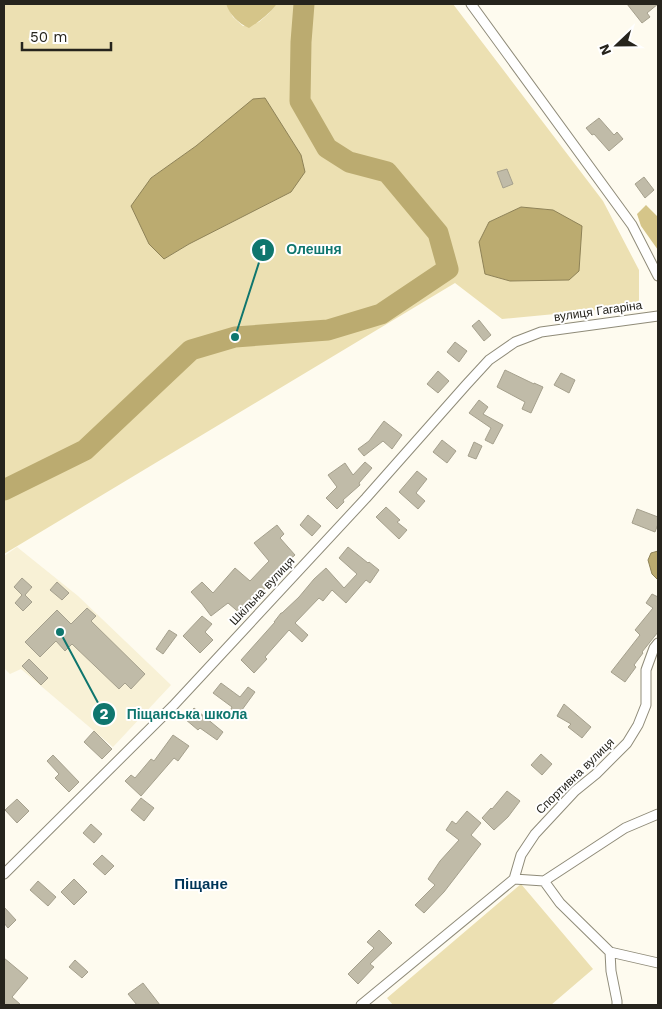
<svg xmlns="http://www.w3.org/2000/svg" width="662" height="1009" font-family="'Work Sans',sans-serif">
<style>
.built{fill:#f8f1d6}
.green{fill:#ece0b2;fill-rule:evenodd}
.forest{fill:#d5c589}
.water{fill:#bbab70;stroke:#8e8257}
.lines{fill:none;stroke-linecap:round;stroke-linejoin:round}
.river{stroke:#bbab70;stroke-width:21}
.building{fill:#c0bba8;stroke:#a5a08d}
.street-casing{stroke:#8f8b79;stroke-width:11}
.street{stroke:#fff;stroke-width:9}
.labels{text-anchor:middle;stroke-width:4;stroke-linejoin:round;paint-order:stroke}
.street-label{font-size:12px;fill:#26241d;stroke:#fff}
.quarter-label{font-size:15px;font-weight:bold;fill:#003558;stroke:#fff}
.leader{fill:none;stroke:#0f766e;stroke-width:2}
.callout-dot{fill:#0f766e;stroke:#fff;stroke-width:2}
.mark-label{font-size:15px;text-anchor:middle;font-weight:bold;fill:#fff}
.callout-label{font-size:14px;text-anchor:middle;font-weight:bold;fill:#0f766e;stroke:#fff;stroke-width:4;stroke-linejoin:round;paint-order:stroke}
</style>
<rect width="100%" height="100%" fill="#fefbef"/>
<path class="built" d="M17,547L78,596L171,685L113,747L21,669L10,674L4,668V556Z"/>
<path class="green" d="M4,4H226L233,17L243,26L259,22L268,14L277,4H453L603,201L639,270V306L502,319L455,283L4,554ZM196,146L189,244L164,259L151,178ZM521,207L553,210L569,280L510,281L485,274L489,222Z
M521,884L593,969L551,1005H393L387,998Z"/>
<path class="forest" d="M226,4H277C269,14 260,21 249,28C238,23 230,15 226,4Z
M646,205L658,217V250L641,226L637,214Z"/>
<path class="water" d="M265,98L301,155L305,172L291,192L189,244L164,259L149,244L131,206L151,178L196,146L253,99Z
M521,207L553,210L582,226L579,271L569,280L510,281L485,274L479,242L489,222Z
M658,551V580L652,574L648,560L651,553Z"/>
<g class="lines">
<path class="river" d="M4,490L85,450L191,350L235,337L328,330L381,314L448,269L438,233L387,172L349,162L327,148L300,101L301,42L304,4"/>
</g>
<path class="building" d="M627,4H658L647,13L650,17L642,23Z
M599,118L614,135L617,132L623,139L609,151L594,134L592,135L586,128Z
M507,169L513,184L503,188L497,172Z
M644,177L654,190L645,198L635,184Z
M479,320L491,335L484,341L472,326Z
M455,342L467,351L459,362L447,352Z
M505,370L534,384V383L543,387L531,413L522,409L525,402L497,387Z
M438,371L449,381L438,393L427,384Z
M561,373L575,380L569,393L554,385Z
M479,400L488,407L483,414L503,425L493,444L485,440L491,428L469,413Z
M384,421L402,435L392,449L383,441L364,456L358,449L369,441Z
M442,440L456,451L447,463L433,452Z
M474,442L482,446L476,459L468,456Z
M365,462L372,468L359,483L360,485L343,500L344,502L337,509L326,498L337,487L328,475L345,463L353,475Z
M417,471L427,479L416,493L425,501L418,509L399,492Z
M386,507L400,520L397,522L407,530L399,539L376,517Z
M637,509L658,517V524L655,532L632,523Z
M308,515L321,526L312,536L300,525Z
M277,525L284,534L280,538L295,555L270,577L273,580L251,603L252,604L242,615L228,603L211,616L202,604L191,592L202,582L213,593L235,568L250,581L269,561L254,543Z
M348,547L368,563L369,562L379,570L370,583L366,580L346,603L332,590L323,601L319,598L295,623L308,635L302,642L289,630L265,657L267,659L254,673L241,660L275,622H274L281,613H282L299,597L314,579L326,568L344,588L357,574L339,558Z
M22,578L32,587L25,595L32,602L23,611L15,603L22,595L14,587Z
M57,582L69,593L62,600L50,590Z
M652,594L658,597V632L642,652L643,653L634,665L636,667L625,682L611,672L640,635L635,630L653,608L646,603Z
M87,608L96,616L91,621L145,674L131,689L125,683L119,689L72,644L65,651L56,641L40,657L25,642L57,610L71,624Z
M202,616L212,624L205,632L213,640L200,653L183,636Z
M169,630L177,635L163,654L156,649Z
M29,659L48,678L41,685L22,666Z
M221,683L240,697L248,687L255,692L239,714L231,709L232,707L213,693Z
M564,704L591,727L582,738L568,727L571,724L557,716Z
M194,708L223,732L217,740L200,728L198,730L185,719Z
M94,731L112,749L102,759L84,742Z
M173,735L189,746L178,761L174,758L141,796L125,781L131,775L135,778L151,759L154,761Z
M541,754L552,764L542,775L531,765Z
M53,755L79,782L69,792L55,778L59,774L47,761Z
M507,791L520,801L508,817L494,830L482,818L491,808L492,809Z
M141,798L154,808L144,821L131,810Z
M17,799L29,811L17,823L5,810Z
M467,811L481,823L471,835L481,844L444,892L424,913L415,905L435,885L428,879L440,861L459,840L446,830L452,821L456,824Z
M91,824L102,834L94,843L83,833Z
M102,855L114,866L105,875L93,864Z
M74,879L87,892L74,905L61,892Z
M38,881L56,897L48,906L30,890Z
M4,907L16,920L8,928L4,923Z
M379,930L392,943L370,964L374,967L358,984L348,974L374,948L367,942Z
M4,958L28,978L12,997L21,1005H4Z
M75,960L88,972L82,978L69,967Z
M143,983L160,1005H137L128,994Z"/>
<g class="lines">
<g class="street-casing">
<path id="street" d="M471,4L632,225L658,276
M4,874L173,706L366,498L466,385L489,360L515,342L541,332L658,316
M514,879L544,881L625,828L658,814
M544,881L560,903L610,952L658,963
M610,952L611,971L617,1001V1005
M361,1005L514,879L521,855L535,834L575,791L596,774L627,743L638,725L646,705V670L654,648L658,643"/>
</g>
<use href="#street" class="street"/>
</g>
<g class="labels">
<g class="street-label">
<text transform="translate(598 311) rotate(-8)" y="4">вулиця Гагаріна</text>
<text transform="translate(262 591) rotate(-47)" y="4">Шкільна вулиця</text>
<text transform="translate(575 776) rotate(-44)" y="4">Спортивна вулиця</text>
</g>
<g class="quarter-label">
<text x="201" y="889">Піщане</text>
</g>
</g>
<path class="leader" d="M235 337L263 250M60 632L104 714"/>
<g class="callout-dot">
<circle cx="235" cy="337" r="5"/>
<circle cx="60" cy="632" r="5"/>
<circle cx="263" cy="250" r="12"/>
<circle cx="104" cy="714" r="12"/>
</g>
<g class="mark-label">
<text x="263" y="255">1</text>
<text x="104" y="719">2</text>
</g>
<g class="callout-label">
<text x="314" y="254">Олешня</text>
<text x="187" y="719">Піщанська школа</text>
</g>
<rect width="662" height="1009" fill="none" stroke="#26241d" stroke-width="10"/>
<g transform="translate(617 45) rotate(248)" stroke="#ffffff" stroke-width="4" paint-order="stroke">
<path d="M0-4L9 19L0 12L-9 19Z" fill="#26241d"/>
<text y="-8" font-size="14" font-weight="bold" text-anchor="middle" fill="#26241d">N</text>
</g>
<path d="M22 42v8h89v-8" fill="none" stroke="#26241d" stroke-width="2.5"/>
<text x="30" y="42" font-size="15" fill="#26241d" stroke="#ffffff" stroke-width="4" paint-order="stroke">50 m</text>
</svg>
